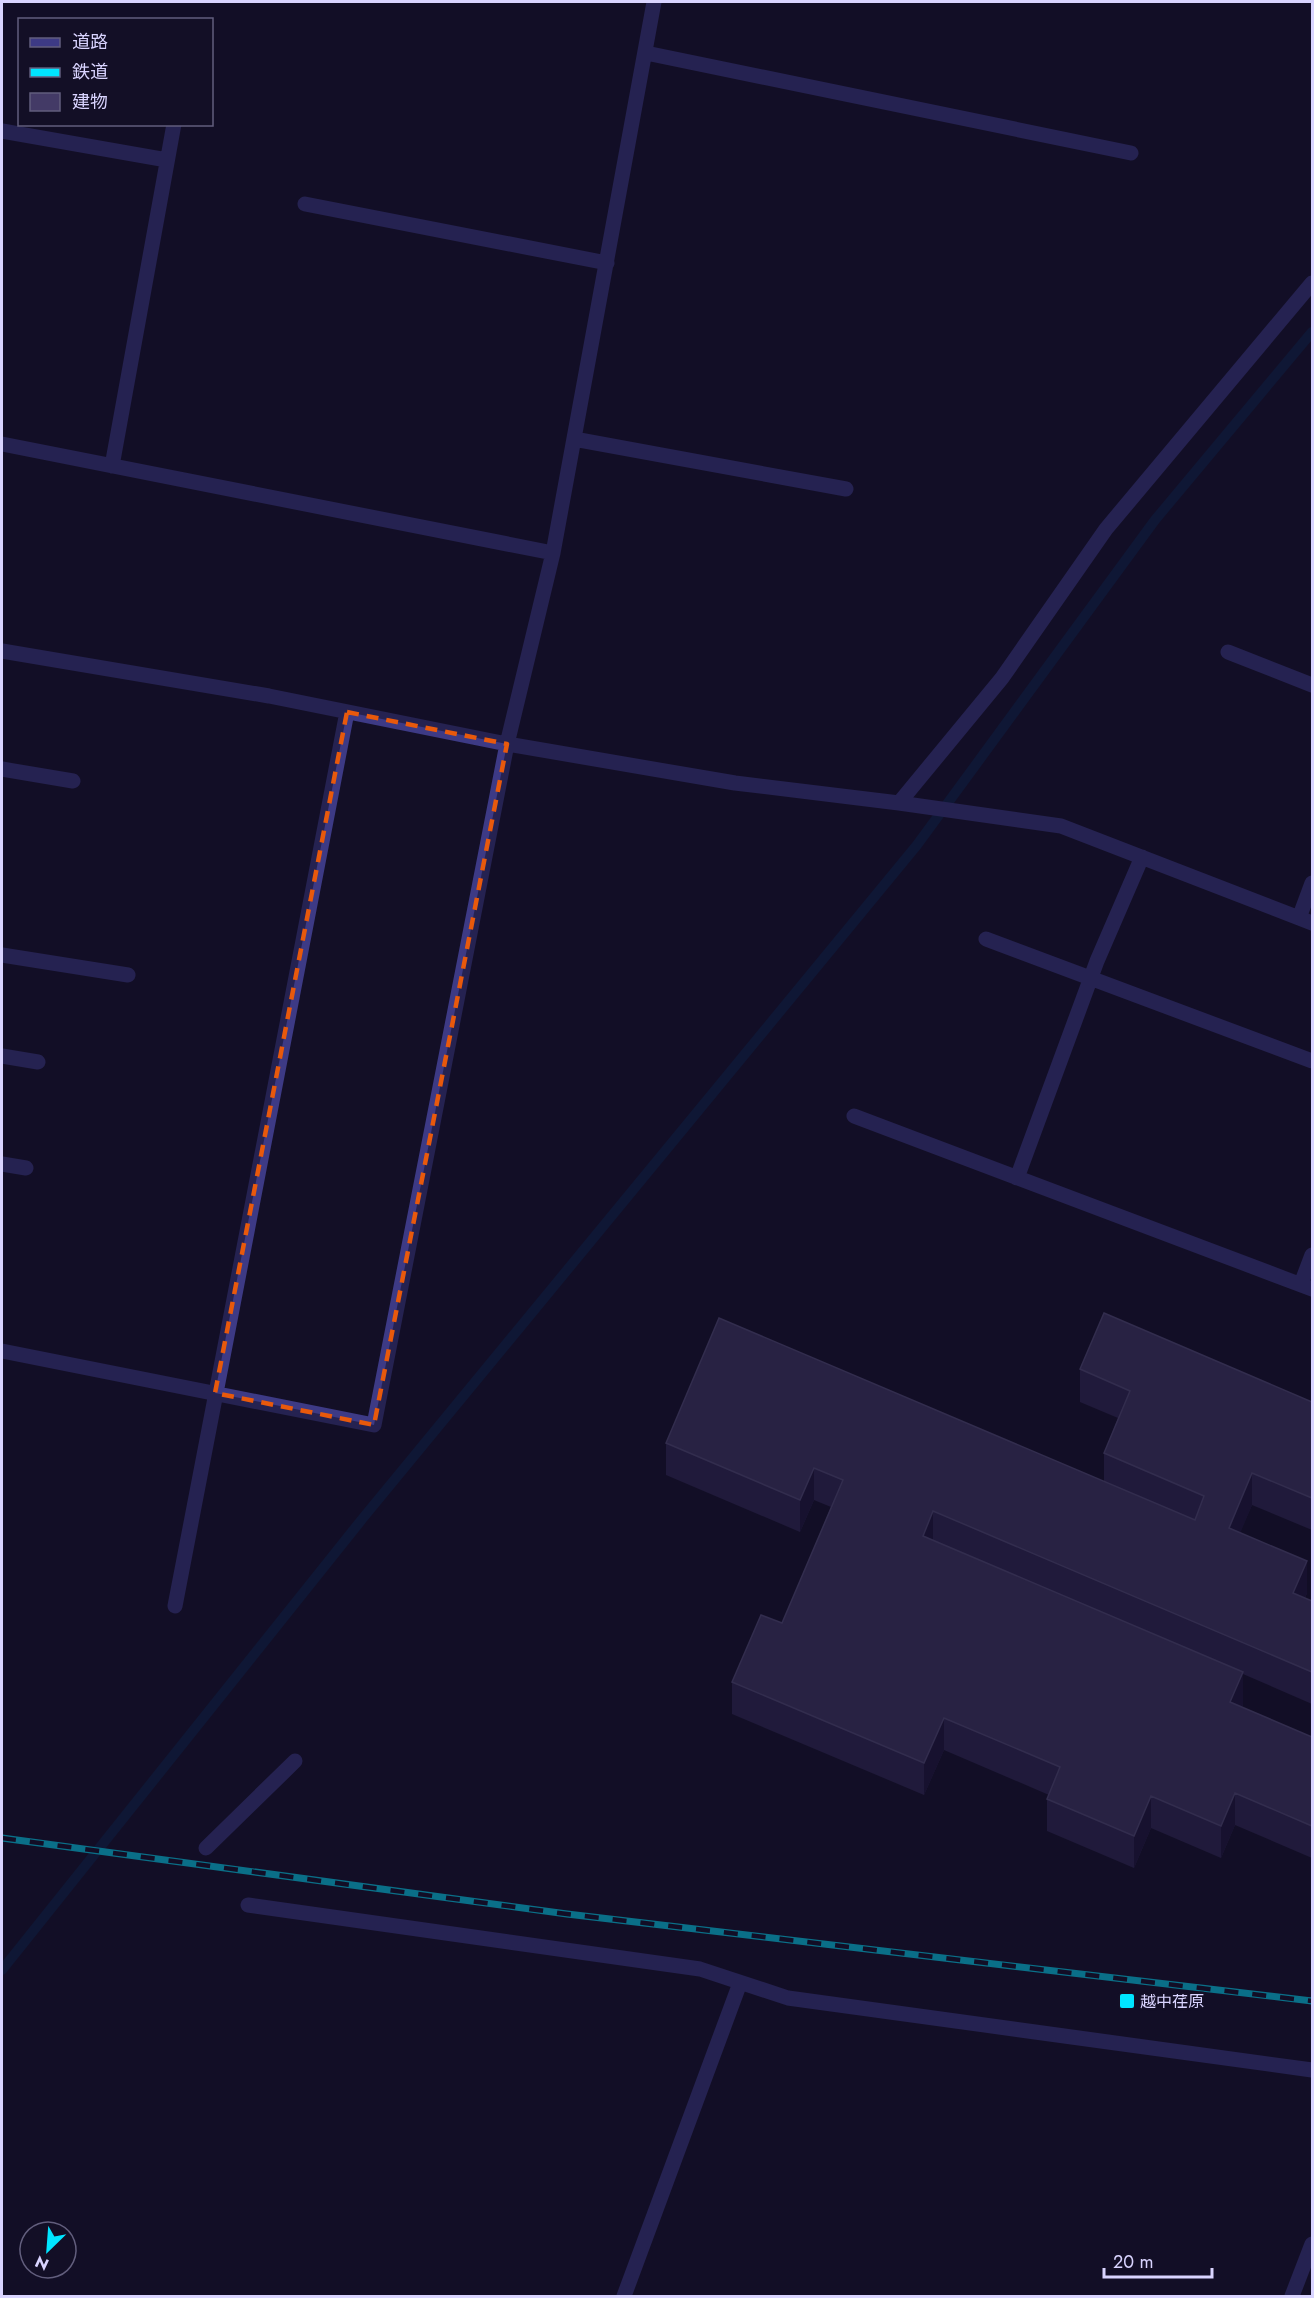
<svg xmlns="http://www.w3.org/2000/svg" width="1314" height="2298" font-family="Jost,'Noto Sans JP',sans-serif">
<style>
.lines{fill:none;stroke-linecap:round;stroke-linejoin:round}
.stream{stroke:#0c2248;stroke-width:10}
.minor{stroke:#3d3a85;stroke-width:15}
.rail-casing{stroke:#00e5ff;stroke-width:7}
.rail{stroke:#130f26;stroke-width:4.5;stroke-dasharray:14;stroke-linecap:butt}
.wall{fill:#312854}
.shaded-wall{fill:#1d163a}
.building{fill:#433a66;stroke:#5a527e;stroke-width:1.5}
.marked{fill:none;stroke:#e8590c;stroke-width:4.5;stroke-dasharray:12 8;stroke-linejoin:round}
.poi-dot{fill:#00e5ff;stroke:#130f26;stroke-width:2}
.labels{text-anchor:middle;stroke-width:4.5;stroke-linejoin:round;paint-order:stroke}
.poi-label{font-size:16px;fill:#d9d4ff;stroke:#130f26;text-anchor:start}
</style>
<rect width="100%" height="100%" fill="#130f26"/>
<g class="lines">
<path class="stream" d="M2,1970L363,1518L917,845L1155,520L1312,332"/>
<path class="minor" d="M646,53L1131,153
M2,131L167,160
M305,204L607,263
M574,439L846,489
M2,444L553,553
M112,466L174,124
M2,651L269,696L507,744L735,783L899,803L1061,826L1312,923
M1228,652L1312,685
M2,769L73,781
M899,803L1002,678L1106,529L1312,283
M1299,918L1312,883
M986,939L1312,1061
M2,955L128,975
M2,1056L38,1062
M854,1116L1312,1289
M2,1164L26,1168
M1017,1178L1097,961L1142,857
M1301,1284L1312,1255
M2,1351L374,1425L507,744L553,553L654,2
M175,1606L347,712
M206,1848L295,1761
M248,1905L700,1969L788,1998L1312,2070
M624,2296L740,1983
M1292,2296L1312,2244"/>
<g class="rail-casing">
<path id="rail" d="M2,1838L567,1914L1312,2001"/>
</g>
<use href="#rail" class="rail"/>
</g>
<path class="wall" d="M1080,1369L1312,1402V1530L1252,1505L1240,1532L1307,1593L1305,1598L1312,1601V1704L1243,1674V1704L1242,1707L1312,1737V1858L1235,1825L1221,1858L1151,1828L1134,1868L1047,1831V1799L1049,1795L944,1750L924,1795L732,1714V1682L782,1623L831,1507L814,1500L800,1532L666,1475V1443L1104,1481V1453L1118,1418L1080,1402Z"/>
<path class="shaded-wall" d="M814,1468V1500L800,1532V1500Z
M1252,1473V1505L1229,1560V1528Z
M933,1511V1543L923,1536Z
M1307,1561V1593L1293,1625V1593Z
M1243,1672V1704L1230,1734V1702Z
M944,1718V1750L924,1795V1763Z
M1235,1793V1825L1221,1858V1826Z
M1151,1796V1828L1134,1868V1836Z"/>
<path class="building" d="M1104,1313L1312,1402V1498L1252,1473L1229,1528L1307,1561L1293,1593L1312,1601V1672L933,1511L923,1536L1243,1672L1230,1702L1312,1737V1826L1235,1793L1221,1826L1151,1796L1134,1836L1047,1799L1060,1767L944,1718L924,1763L732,1682L761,1615L782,1623L843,1480L814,1468L800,1500L666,1443L719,1318L1195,1520L1204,1496L1104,1453L1130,1391L1080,1369Z"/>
<path d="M0 0H1314V2298H0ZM347,712L507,744L374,1425L215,1393Z" fill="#130f26" fill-opacity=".55" fill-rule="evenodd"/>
<path class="marked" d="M347,712L507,744L374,1425L215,1393Z"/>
<rect class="poi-dot" x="1119" y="1993" width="16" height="16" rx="3"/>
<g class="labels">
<g class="poi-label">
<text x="1140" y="2007">越中荏原</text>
</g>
</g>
<rect width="1314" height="2298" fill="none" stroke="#d9d4ff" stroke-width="6"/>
<rect x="18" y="18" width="195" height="108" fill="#130f26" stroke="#625e7d" stroke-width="1.5"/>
<rect x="30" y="38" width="30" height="9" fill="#3d3a85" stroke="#625e7d" stroke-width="1.5"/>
<text x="72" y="48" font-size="18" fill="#d9d4ff">道路</text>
<rect x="30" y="68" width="30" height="9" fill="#00e5ff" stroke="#625e7d" stroke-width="1.5"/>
<text x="72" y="78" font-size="18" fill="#d9d4ff">鉄道</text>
<rect x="30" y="93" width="30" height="18" fill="#433a66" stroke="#625e7d" stroke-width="1.5"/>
<text x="72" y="108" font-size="18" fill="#d9d4ff">建物</text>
<g transform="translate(48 2250) rotate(205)"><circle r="28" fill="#130f26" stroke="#625e7d" stroke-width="1.5"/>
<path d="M0-4.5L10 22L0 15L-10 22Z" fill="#00e5ff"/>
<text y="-9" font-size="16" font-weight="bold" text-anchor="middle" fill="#d9d4ff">N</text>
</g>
<path d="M1104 2268v9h108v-9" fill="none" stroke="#d9d4ff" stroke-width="3"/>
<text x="1113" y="2268" font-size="18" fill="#d9d4ff" stroke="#130f26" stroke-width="4.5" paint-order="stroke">20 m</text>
</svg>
